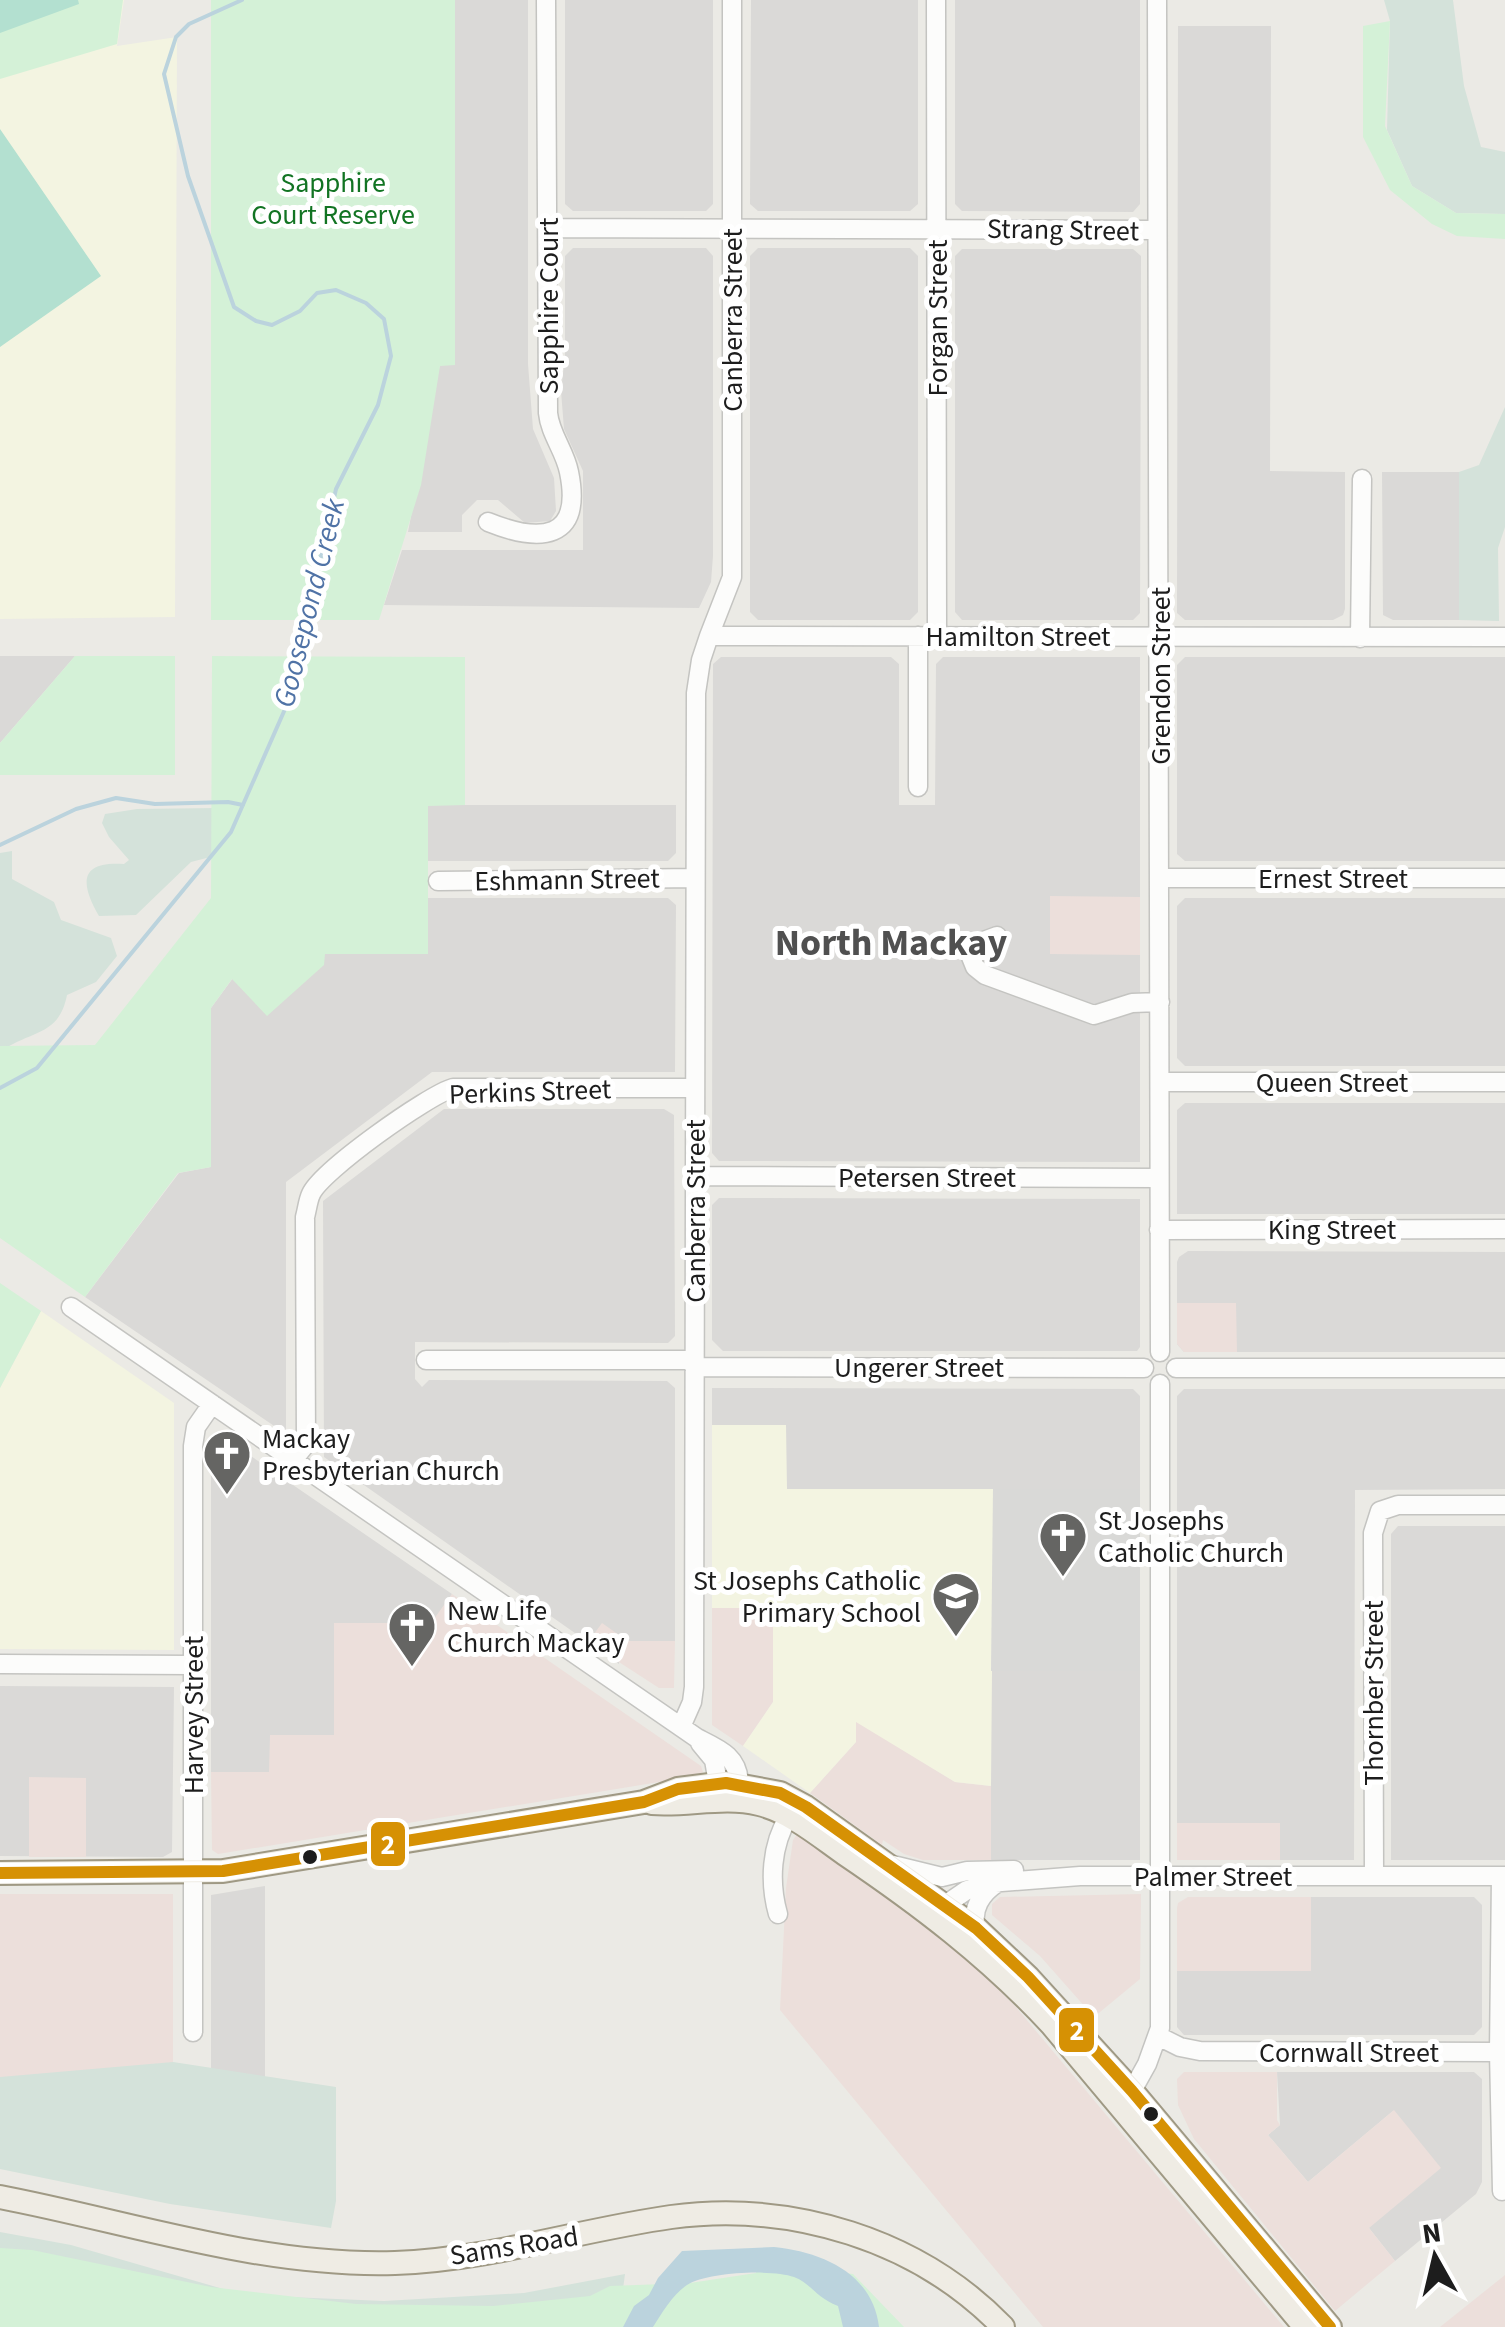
<svg xmlns="http://www.w3.org/2000/svg" width="1505" height="2327" font-family="'Source Sans 3',sans-serif">
<style>
.residential{fill:#dad9d7}
.commercial{fill:#ecdfdb}
.education{fill:#f3f4e1}
.religious{fill:#d9d9d7}
.wetland{fill:#d4e2da}
.park{fill:#d4f1d7}
.pitch{fill:#b3e0d0}
.water{fill:#bbd3dd}
.lines{fill:none;stroke-linecap:round;stroke-linejoin:round}
.stream{stroke:#bbd3dd;stroke-width:4}
.minor-casing{stroke:#c4c4c1;stroke-width:21}
.major-casing{stroke:#9f9984;stroke-width:26}
.minor{stroke:#fcfcfb;stroke-width:18}
.major{stroke:#efece4;stroke-width:22}
.bus-1-casing{stroke:#fff;stroke-width:20}
.bus-1{stroke:#d69104;stroke-width:12}
.bus-dot{fill:#1d1d1d;stroke:#fff;stroke-width:4}
.labels{text-anchor:middle;stroke-width:10;stroke-linejoin:round;paint-order:stroke}
.park-label{font-size:28px;fill:#127423;stroke:#fff}
.street-label{font-size:28px;fill:#1d1d1d;stroke:#fff}
.poi-label{font-size:28px;fill:#1d1d1d;stroke:#fff;text-anchor:start}
.water-label{font-size:30px;font-style:italic;fill:#5073a6;stroke:#fff}
.district-label{font-size:38px;font-weight:bold;fill:#505050;stroke:#fff}
.line-badge{stroke:#fff;stroke-width:4}
.badge-label{font-size:28px;text-anchor:middle;font-weight:bold;fill:#fff}
</style>
<rect width="100%" height="100%" fill="#ebeae5"/>
<path class="residential" d="M455,0H528V364L533,429L554,478L556,511L550,521L525,523L498,500H477L462,515V532H408L440,364L455,362Z
M565,0H713V204L706,211H573L565,204Z
M751,0H918V204L910,211H758L750,204Z
M955,0H1140V204L1133,212L962,211L955,204Z
M1178,26H1271L1270,471L1345,472V609L1343,615L1333,620H1185L1177,613Z
M573,248H706L713,256V556L711,582L699,608L384,605L402,550H583V471L564,429L561,391L565,356V256Z
M758,248H910L918,256V612L910,620H758L750,612V256Z
M962,249H1133L1141,256L1140,613L1133,620H962L955,612V256Z
M1382,472H1459V620H1393L1383,615Z
M0,656H75L0,743Z
M721,657H891L899,664V805H935L936,664L943,657H1140V1162L719,1161L712,1153L713,664Z
M1185,657H1505V861H1185L1177,854V665Z
M428,805H676V853L668,861H428Z
M428,898H668L676,905L675,1072H432L286,1182V1434L85,1297L179,1173L211,1167V1008L233,978L324,954H428Z
M1185,898H1505V1066H1185L1177,1058V906Z
M1185,1103H1505V1214H1177V1110Z
M444,1109H664L674,1115L675,1336L668,1343L415,1342V1379L422,1387L429,1380L667,1381L675,1388V1641H619V1664L324,1457L323,1201Z
M719,1198L1140,1199V1347L1137,1351H723L712,1340V1205Z
M1188,1251L1505,1252V1352H1184L1177,1344V1262L1179,1257Z
M712,1388L1133,1389L1140,1396V1489H786V1425H712Z
M1184,1389H1505V1489L1355,1490L1354,1860H1280V1823H1177V1396Z
M226,1439L452,1594L432,1623L334,1735L270,1772H211V1447Z
M1398,1526H1505V1860H1391V1534Z
M991,1671H1140V1860H991Z
M0,1686L174,1687L172,1852L163,1857L0,1856Z
M265,1886V2187L211,2177V1895Z
M1311,1897H1474L1482,1905V2027L1474,2035H1184L1177,2027V1971H1310Z
M1277,2072H1474L1482,2079V2182L1476,2194L1395,2261L1369,2228L1393,2111L1308,2182L1268,2135L1280,2125Z"/>
<path class="commercial" d="M1050,896L1140,897V955L1050,954Z
M1177,1303H1236L1237,1352H1184L1177,1344Z
M452,1594L701,1766L703,1772L696,1776L218,1854L212,1850L211,1772H269L270,1735H334V1623H431Z
M712,1608H773V1702L743,1746L712,1725Z
M602,1623L619,1635L620,1641H675L674,1688H659L588,1642Z
M856,1721L955,1782L991,1786V1860H923L904,1854L883,1840L882,1845L810,1793L856,1742Z
M29,1777L86,1778V1857H29Z
M1177,1823H1280V1860H1177Z
M798,1833L903,1905L906,1913L964,1955L1015,2006L1284,2327H1043L780,2010L786,1888L793,1840Z
M0,1894H173V2117H0Z
M1141,1894L1140,1979L1094,2017L1040,1956L992,1915V1904L1000,1897Z
M1188,1897H1311V1971H1177V1908L1178,1903Z
M1184,2072H1277V2120L1280,2125L1268,2135L1308,2182L1394,2110L1441,2168L1369,2228L1395,2261L1335,2311L1194,2139L1178,2105L1177,2079Z
M1505,2275V2327H1440Z"/>
<path class="education" d="M0,0H124L117,46L177,37L175,617L0,619Z
M41,1311L174,1403V1650L0,1649V1388Z
M712,1425H786L787,1489H1140V1671H992L991,1786L955,1782L856,1722V1742L810,1793L743,1746L773,1702V1608H712Z"/>
<path class="religious" d="M993,1489H1140V1671H991Z"/>
<path class="wetland" d="M1384,0H1453L1464,86L1481,147L1505,152V214L1456,213L1412,186L1387,130L1390,21Z
M1505,407V527L1498,548L1499,621L1459,620V472L1479,465Z
M217,808L218,855L191,862L136,915L99,916C80,883 79,861 124,864L129,860L109,837L102,823L105,814L137,809Z
M12,851V879L54,902L61,920L111,938L117,956L96,982L67,995C59,1037 30,1030 0,1052V853Z
M173,2062L336,2087V2201L331,2228L170,2204L0,2169V2077Z
M0,2232L71,2245L244,2295L384,2301L524,2293L625,2274L618,2327H0Z"/>
<path class="park" d="M0,0H123L117,44L0,79Z
M211,0H455V365L440,366L421,485L379,620H211Z
M1390,21L1385,126L1412,186L1456,213L1505,214V239L1457,236L1432,224L1390,190L1363,137V26Z
M75,656H175V775H0V743Z
M212,656L465,657V805L428,806V954H325L324,965L267,1016L232,979L211,1008V1167L178,1173L85,1297L0,1238V1046L95,1045L211,898Z
M0,1283L41,1311L0,1388Z
M0,2248L32,2250L211,2287L356,2304L493,2306L590,2296L610,2286L690,2283L756,2273V2261L853,2274L904,2327H0Z"/>
<path class="pitch" d="M0,0H78L79,4L0,33Z
M0,129L101,276L0,347Z"/>
<path class="water" d="M774,2247C823,2252 873,2274 879,2327H843L838,2306C815,2297 812,2284 794,2277C772,2269 707,2272 687,2285C673,2294 662,2313 653,2327H623L634,2306L649,2295L658,2278L682,2251Z"/>
<g class="lines">
<path class="stream" d="M0,845L76,809L116,798L155,804L228,802L243,805
M0,1088L37,1068L231,832L289,700L336,489L378,405L391,356L384,319L366,303L336,290L317,293L300,311L272,325L256,321L234,307L188,176L164,74L176,37L189,24L242,0"/>
<g class="minor-casing">
<path id="minor" d="M936,0L937,636
M1157,0L1160,1352
M548,228L1157,230
M488,522C540,543 583,541 569,472C565,451 550,434 548,413L546,0
M709,636L732,577V0
M918,636V787
M1360,638L1362,479
M1160,878H1505
M438,881L695,878
M997,936L967,947L975,967L985,975L1094,1015L1132,1003L1160,1002
M1160,1082H1505
M694,1176L1159,1178
M1159,1230L1505,1229
M71,1307L697,1738C719,1749 738,1756 739,1783
M426,1360H694
M694,1367L1144,1368
M1176,1368H1505
M293,1460L306,1444L305,1217C307,1210 308,1200 311,1194C321,1171 428,1095 453,1088H695
M0,1664L193,1665
M681,1727L692,1702L694,1687L696,693L701,660L709,636L1505,637
M700,1743L714,1760L718,1783
M893,1865L942,1877L967,1871L1014,1870
M1374,1876L1373,1533L1380,1511L1398,1505H1505
M1501,1876L1499,2052L1502,2191
M945,1905L967,1890L989,1883L1080,1876H1505
M778,1914C769,1882 771,1845 789,1816
M976,1928C971,1910 981,1893 997,1883
M193,2032V1446L196,1427L212,1404
M1158,2036L1180,2047L1200,2051L1499,2052
M1132,2091L1147,2064L1160,2028V1384"/>
</g>
<g class="major-casing">
<path id="major" d="M652,1803C688,1806 724,1795 759,1804C791,1812 818,1835 845,1854C919,1904 989,1957 1051,2024L1305,2327
M0,1873L223,1871L644,1802L678,1789L726,1783L780,1793L806,1807L976,1928L1028,1977L1132,2091L1330,2327
M0,2197C130,2222 261,2267 395,2263C488,2260 579,2230 671,2217C791,2201 918,2239 1003,2327"/>
</g>
<use href="#minor" class="minor"/>
<use href="#major" class="major"/>
<g class="bus-1-casing">
<path id="bus-1" d="M0,1873L223,1871L644,1802L678,1789L726,1783L780,1793L806,1807L976,1928L1028,1977L1132,2091L1330,2327"/>
</g>
<use href="#bus-1" class="bus-1"/>
</g>
<defs>
<g id="church-pin" transform="scale(2.5)"><path d="M0 17L-7.5 6A9.5 9.5 0 1 1 7.5 6Z" fill="#656563" stroke="#fff"/><path d="M-1.2-6h2.4v3.5h3.3v2.4h-3.3V6h-2.4V-.1h-3.3v-2.4h3.3Z" fill="#fff"/></g>
<g id="school-pin" transform="scale(2.5)"><path d="M0 17L-7.5 6A9.5 9.5 0 1 1 7.5 6Z" fill="#656563" stroke="#fff"/><path d="M0-5L7-2L0 1L-7-2ZM-4 1L0 2.5L4 1V4Q0 6-4 4Z" fill="#fff"/></g>
</defs>
<g fill-rule="evenodd">
<use href="#church-pin" x="227" y="1454"/>
<use href="#church-pin" x="1063" y="1536"/>
<use href="#school-pin" x="956" y="1596"/>
<use href="#church-pin" x="412" y="1626"/>
</g>
<g class="bus-dot">
<circle cx="310" cy="1857" r="9"/>
<circle cx="1151" cy="2114" r="9"/>
</g>
<g class="labels">
<g class="park-label">
<text x="333" y="192">Sapphire<tspan x="333" dy="32">Court Reserve</tspan></text>
</g>
<g class="street-label">
<text transform="translate(1063 229) rotate(1)" y="10">Strang Street</text>
<text transform="translate(548 306) rotate(-90)" y="10">Sapphire Court</text>
<text transform="translate(937 318) rotate(-90)" y="10">Forgan Street</text>
<text transform="translate(732 320) rotate(-90)" y="10">Canberra Street</text>
<text x="1018" y="646">Hamilton Street</text>
<text transform="translate(1160 676) rotate(-90)" y="10">Grendon Street</text>
<text x="1333" y="888">Ernest Street</text>
<text transform="translate(567 879) rotate(-1)" y="10">Eshmann Street</text>
<text x="1332" y="1092">Queen Street</text>
<text transform="translate(530 1091) rotate(-2)" y="10">Perkins Street</text>
<text x="927" y="1187">Petersen Street</text>
<text transform="translate(695 1211) rotate(-90)" y="10">Canberra Street</text>
<text x="1332" y="1239">King Street</text>
<text x="919" y="1377">Ungerer Street</text>
<text transform="translate(1373 1693) rotate(-90)" y="10">Thornber Street</text>
<text transform="translate(193 1715) rotate(-90)" y="10">Harvey Street</text>
<text x="1213" y="1886">Palmer Street</text>
<text x="1349" y="2062">Cornwall Street</text>
<text transform="translate(514 2245) rotate(-9)" y="10">Sams Road</text>
</g>
<g class="poi-label">
<text x="262" y="1448">Mackay<tspan x="262" dy="32">Presbyterian Church</tspan></text>
<text x="1098" y="1530">St Josephs<tspan x="1098" dy="32">Catholic Church</tspan></text>
<text x="921" y="1590" text-anchor="end">St Josephs Catholic<tspan x="921" dy="32">Primary School</tspan></text>
<text x="447" y="1620">New Life<tspan x="447" dy="32">Church Mackay</tspan></text>
</g>
<g class="water-label">
<text transform="translate(309 603) rotate(-76)" y="10">Goosepond Creek</text>
</g>
<g class="district-label">
<text x="891" y="955">North Mackay</text>
</g>
</g>
<g class="line-badge">
<rect x="369" y="1820" width="38" height="48" rx="10" fill="#d69104"/>
<rect x="1057" y="2006" width="39" height="48" rx="10" fill="#d69104"/>
</g>
<g class="badge-label">
<text x="388" y="1854">2</text>
<text x="1077" y="2040">2</text>
</g>
<g transform="translate(1435 2257) rotate(352)" stroke="#ffffff" stroke-width="8" paint-order="stroke">
<path d="M0-8L18 38L0 25L-18 38Z" fill="#1d1d1d"/>
<text y="-15" font-size="28" font-weight="bold" text-anchor="middle" fill="#1d1d1d">N</text>
</g>
</svg>
